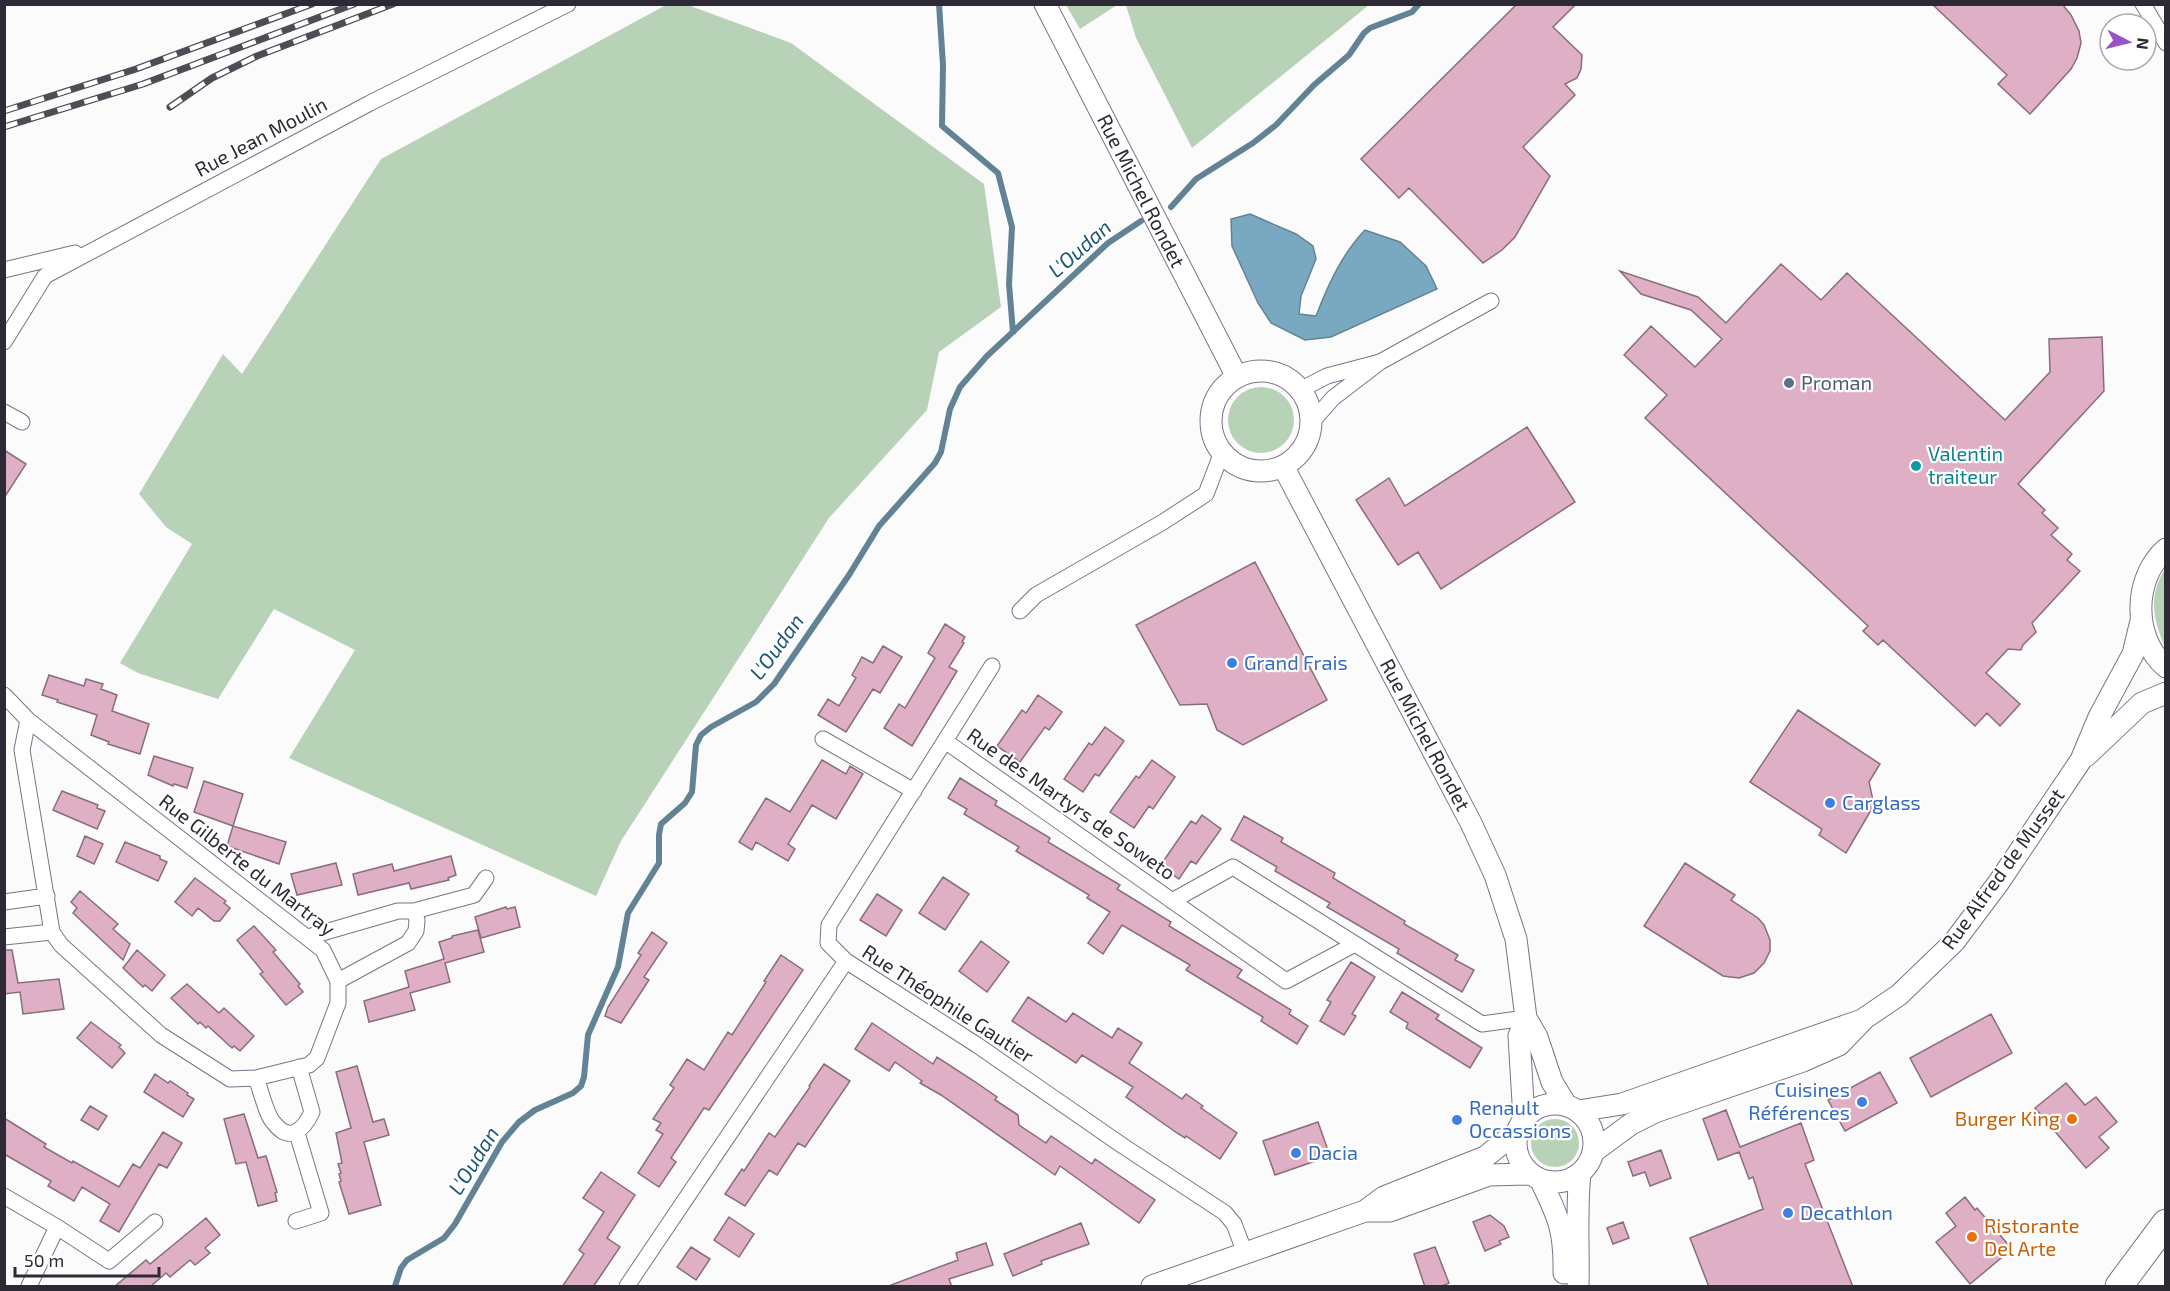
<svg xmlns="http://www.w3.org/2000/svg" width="2170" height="1291" font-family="'Exo 2',sans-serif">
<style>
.green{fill:#b7d2b7}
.water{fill:#79a9c0;stroke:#628396;stroke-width:1.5}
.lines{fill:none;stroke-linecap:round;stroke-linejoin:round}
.stream{stroke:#628396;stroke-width:6}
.building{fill:#deafc5;stroke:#896d7a;stroke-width:1.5}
.street-casing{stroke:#7c728b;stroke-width:17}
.secondary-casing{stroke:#7c728b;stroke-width:23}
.highway-casing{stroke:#7c728b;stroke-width:29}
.street{stroke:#fff;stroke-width:15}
.secondary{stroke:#fff;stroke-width:21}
.highway{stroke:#fff;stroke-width:27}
.rail-casing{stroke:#4f4c55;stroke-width:7}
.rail{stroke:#fff;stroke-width:4.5;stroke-dasharray:14;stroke-linecap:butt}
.service-dot{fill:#5c6f8a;stroke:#fff;stroke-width:2}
.culture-dot{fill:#0f9aa8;stroke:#fff;stroke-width:2}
.shop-dot{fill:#3f7fe0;stroke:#fff;stroke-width:2}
.food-dot{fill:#e8710a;stroke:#fff;stroke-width:2}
.labels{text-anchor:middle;stroke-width:4.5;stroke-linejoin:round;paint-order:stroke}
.street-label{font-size:20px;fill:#2e2a35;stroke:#fff}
.service-label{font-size:20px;fill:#4e5e75;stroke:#fff;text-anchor:start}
.culture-label{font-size:20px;fill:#0d838f;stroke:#fff;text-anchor:start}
.shop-label{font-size:20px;fill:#366cbe;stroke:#fff;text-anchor:start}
.food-label{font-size:20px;fill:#c56008;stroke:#fff;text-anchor:end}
.water-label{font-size:21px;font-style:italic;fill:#1b5871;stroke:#fff}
</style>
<rect width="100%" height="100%" fill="#fbfbfb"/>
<path class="green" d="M685,4L791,43L984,184L1001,307L939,352L927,410L829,518L621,841L596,896L289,758L355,650L274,609L218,699L138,673L120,663L192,544L166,527L139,494L223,354L242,374L381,159L666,5Z
M1066,5H1117L1080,29Z
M1126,5V4L1369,5L1192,148L1136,38Z
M1228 420a33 33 0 1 1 66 0a33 33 0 1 1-66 0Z
M2165,569V647C2153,619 2148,596 2165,569Z
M1531 1143a24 24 0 1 1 48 0a24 24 0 1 1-48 0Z"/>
<path class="water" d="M1250,214L1296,234L1313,246L1316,259L1301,296L1299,314L1316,316C1328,285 1342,254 1365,230L1400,242L1426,266L1437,289L1331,337L1305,340L1271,323L1258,303L1232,246L1231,219Z"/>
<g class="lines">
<path class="stream" d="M939,4L943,65L942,126L998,173L1012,227L1009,284L1013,332
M1171,207L1196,179L1253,143L1276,125L1314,85L1349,55L1364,33L1370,28L1412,12L1419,4
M395,1286L401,1268L407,1260L444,1238L455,1224L502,1142L519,1122L535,1110L573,1093L581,1086L584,1077L588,1035L618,967L628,913L659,863V835L661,824L685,803L692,792L696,745L701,735L711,727L756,702L774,684L849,575L879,526L935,463L941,452L950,409L960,387L987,356L1108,243L1141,221"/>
</g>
<path class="building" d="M1517,4H1576L1553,27L1582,55L1581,69L1577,78L1565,84L1575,95L1523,147L1550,176L1515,237L1502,250L1483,263L1409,188L1399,198L1361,159Z
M1932,4H2062L2071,15L2079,31L2081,43L2077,58L2071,69L2030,114L1998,84L2007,75Z
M1781,264L1821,300L1847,273L2005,420L2050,372L2049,339L2102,337L2104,391L2018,484L2045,510L2042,513L2058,528L2051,535L2072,554L2067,560L2080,571L2032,623L2036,632L2023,645L2021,650L2008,649L1986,673L2020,704L2000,726L1987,713L1975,726L1883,640L1878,645L1863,631L1868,626L1645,418L1667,395L1624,355L1651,326L1695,367L1722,339L1691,310L1641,294L1620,271L1698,297L1726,323Z
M1527,427L1575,502L1441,589L1418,552L1398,565L1356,500L1389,478L1405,506Z
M4,450L26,464L4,498Z
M1255,562L1327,700L1243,745L1217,730L1207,704L1180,705L1136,625Z
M945,624L965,637L962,642L964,643L949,667L957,671L912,746L884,728L899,704L905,708L935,658L928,653Z
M883,646L902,657L880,693L873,689L846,732L818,715L828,699L839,706L856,678L852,675L862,657L873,663Z
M49,675L84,686L86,679L103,684L101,689L117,695L112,711L149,724L140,754L108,744L109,742L91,735L97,715L57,702L58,700L42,695Z
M1038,695L1062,712L1049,730L1045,727L1020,762L997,746L1022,710L1026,713Z
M1798,710L1880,764L1869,782L1874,805L1846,853L1819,835L1822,829L1750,782Z
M1105,727L1124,741L1099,776L1095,774L1083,792L1064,779L1089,743L1092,745Z
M154,756L193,768L187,788L174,784L173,786L148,775Z
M822,760L846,774L850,766L863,774L836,819L812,805L788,844L795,849L788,861L756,842L752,850L739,842L766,798L790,812Z
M1152,760L1175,777L1153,809L1149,806L1134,828L1110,812L1136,776L1139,778Z
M960,778L997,801L995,805L1050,838L1048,842L1120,885L1117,889L1171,922L1169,926L1242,970L1237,977L1291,1010L1289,1014L1308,1026L1297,1044L1261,1021L1263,1017L1186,970L1190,965L1122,925L1103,954L1088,943L1110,912L1087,898L1089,895L1016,851L1019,847L964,814L967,809L948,798Z
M204,781L243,794L233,826L194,812Z
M62,791L98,805L97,808L105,811L97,829L53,810Z
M1202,815L1221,829L1196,864L1191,861L1179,879L1160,866L1191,821L1196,824Z
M1244,816L1283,838L1281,842L1335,873L1333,878L1405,921L1404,924L1458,955L1455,960L1474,970L1462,992L1397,953L1399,949L1327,907L1330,903L1275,871L1277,867L1231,840Z
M233,826L286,842L279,864L227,846Z
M85,836L103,844L94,864L77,856Z
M125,842L160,856V859L167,862L158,881L116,862Z
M451,856L456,875L448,878L449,880L411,889L409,883L358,895L353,874L392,864L394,871Z
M336,863L342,885L297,895L291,874Z
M1685,863L1735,895L1731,900L1758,918L1764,925L1770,940V951L1764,963L1754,973L1739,978L1723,976L1644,926Z
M943,877L969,894L945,930L919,913Z
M195,878L226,901L224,903L230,908L220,921H214L198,908L192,916L175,902Z
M80,891L118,924L113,929L130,944L123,960L73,913L77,908L71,902Z
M877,894L902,910L886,936L860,920Z
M506,907L507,909L515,907L520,927L481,938L475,917Z
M254,926L276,950L273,952L300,984L298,986L303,992L286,1005L260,974L263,972L237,940Z
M478,930L484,952L445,963L450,982L410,993L415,1010L369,1022L364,1001L409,987L405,971L444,959L439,942L452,938V936Z
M652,932L667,943L644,977L649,980L621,1023L605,1016L608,1007L641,955L638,953Z
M981,941L1009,962L987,992L959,971Z
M4,950H12L18,983L59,979L64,1009L23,1014L20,992L4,994Z
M137,950L165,975L152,991L145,985L143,987L123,968Z
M781,955L803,970L709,1110L704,1108L671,1158L676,1162L659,1187L638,1173L663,1134L656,1130L661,1123L653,1119L674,1088L670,1085L687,1059L704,1070L728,1032L732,1035L766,982L764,981Z
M1351,962L1375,977L1352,1014L1356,1016L1344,1035L1320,1021L1331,1002L1327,1000Z
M187,984L219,1013L224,1008L254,1036L240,1051L234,1046L232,1048L208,1026L206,1028L200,1022L198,1024L171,998Z
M1402,992L1439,1015L1436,1019L1482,1048L1470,1068L1406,1028L1408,1023L1390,1012Z
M1028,997L1066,1022L1073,1013L1112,1038L1118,1028L1142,1043L1129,1063L1182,1099L1186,1094L1203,1106L1201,1108L1237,1133L1220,1159L1186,1136L1185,1138L1177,1133L1126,1097L1133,1087L1082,1055L1076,1063L1012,1021Z
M1991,1014L2012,1053L1931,1097L1910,1058Z
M91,1022L121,1045L119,1047L125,1053L112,1068L77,1038Z
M872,1023L933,1064L937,1057L974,1081L997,1097L995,1100L1018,1115L1019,1125L1046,1143L1051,1136L1092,1164L1095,1159L1155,1200L1139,1223L1060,1166L1055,1175L941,1095L920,1083L922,1081L895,1062L889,1071L855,1049Z
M824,1064L850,1081L805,1147L798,1143L777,1175L769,1170L745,1206L725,1194L742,1169L744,1171L769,1133L775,1137L810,1087L809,1086Z
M357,1066L373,1122L384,1119L389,1135L364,1142L381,1205L349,1214L339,1182L341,1181L339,1174L341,1173L338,1164L342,1163L336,1133L351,1128L336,1072Z
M1880,1072L1897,1103L1845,1131L1828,1100Z
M155,1074L168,1083L170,1081L188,1093L187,1095L194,1099L183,1117L144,1092Z
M2066,1083L2085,1105L2096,1097L2117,1122L2099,1137L2109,1148L2086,1168L2035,1108Z
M90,1106L107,1116L98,1130L81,1120Z
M1726,1110L1740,1147L1801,1123L1814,1160L1805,1164L1853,1287H1709L1690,1238L1763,1209L1753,1177L1749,1179L1739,1152L1718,1160L1703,1119Z
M244,1114L258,1158L266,1156L277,1192L275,1193L277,1201L258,1206L246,1162L236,1164L224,1119Z
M4,1118L46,1144L44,1147L72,1163L73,1161L119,1187L133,1164L140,1168L163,1132L182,1143L167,1168L159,1164L119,1232L100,1221L110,1204L82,1187L74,1201L48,1186L51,1181L4,1154Z
M1318,1122L1330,1156L1275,1175L1263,1141Z
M1661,1150L1671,1178L1650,1186L1645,1172L1633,1176L1628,1162Z
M601,1172L635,1195L607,1238L620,1247L593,1287H562L584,1254L579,1250L604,1212L583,1198Z
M1965,1197L1975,1210L1977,1208L2012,1249L1970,1284L1936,1242L1956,1226L1946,1213Z
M1490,1215L1504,1226L1509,1237L1499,1241L1501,1244L1485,1251L1473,1222Z
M729,1217L754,1234L739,1257L714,1240Z
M206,1218L220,1235L205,1248L210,1253L195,1265L190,1260L170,1277L166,1273L150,1287H114L146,1260L150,1264Z
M1623,1222L1629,1238L1613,1244L1607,1228Z
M1081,1223L1089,1244L1041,1261L1042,1264L1013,1276L1004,1254Z
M986,1243L993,1265L949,1279L952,1287H891V1285L958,1260L956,1253Z
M691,1247L710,1259L696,1280L677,1267Z
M1435,1247L1449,1283L1440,1287H1425L1414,1254Z"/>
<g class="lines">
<g class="street-casing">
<path id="street" d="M2143,4L2166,43
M4,270L75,253
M4,342L45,276L370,103L568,4
M1380,362L1491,301
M1300,390L1327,376L1380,362L1333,398L1311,423
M4,412L22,422
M1020,611L1036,595L1163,522L1206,494L1222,452
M4,695L28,720L323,950L338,981V1003L317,1058L309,1065L256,1078L230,1079L161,1035L61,945L52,932L22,750L28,720
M823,739L914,791
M945,741L1286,981L1355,944
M1172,901L1233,867L1482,1024L1526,1018
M4,902L47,896
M414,911L474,895L486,878
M4,937L52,932
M308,937L398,911H414L417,920L416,931L408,943L338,981
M846,961L828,943L829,925L992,666
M256,1078C261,1090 266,1115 274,1123C290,1144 304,1129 312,1112L299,1067
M4,1196L57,1227L29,1286
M296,1221L321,1213L297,1133
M57,1227L109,1261L155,1222
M627,1286L846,961L977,1045L1123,1146L1225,1213L1234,1224L1245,1253"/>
</g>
<g class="secondary-casing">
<path id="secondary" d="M1045,4L1237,377
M1211 421a50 50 0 1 1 100 0a50 50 0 1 1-100 0Z
M1283,466L1471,823L1495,875L1516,939L1526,1018L1537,1037L1552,1082L1566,1105
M2166,549C2133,578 2132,638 2166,667
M2086,756L2142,703L2166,693
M1516 1143a39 39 0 1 1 78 0a39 39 0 1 1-78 0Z
M1578,1111L1622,1104L1862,1020
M1524,1119L1519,1036L1526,1018
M1593,1152L1631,1124L1655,1112L1803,1061L1839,1045L1865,1018L1899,995L1954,942L1999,882L2081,760L2099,717L2133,654L2141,621
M1540,1179C1558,1216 1565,1230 1564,1273
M1365,1211L1384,1197L1485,1157L1518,1131
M1152,1286L1365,1211H1390L1489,1175L1531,1174
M1578,1286C1579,1248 1576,1211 1580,1173"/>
</g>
<g class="highway-casing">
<path id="highway" d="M2119,1286L2166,1223"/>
</g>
<use href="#street" class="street"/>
<use href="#secondary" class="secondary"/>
<use href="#highway" class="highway"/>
<g class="rail-casing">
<path id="rail" d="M170,107L212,78L257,56L393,4
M4,111L136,69L312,4
M4,127L143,84L354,4"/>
</g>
<use href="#rail" class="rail"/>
</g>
<circle class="service-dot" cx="1789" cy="383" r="6"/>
<circle class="culture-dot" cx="1916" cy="466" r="6"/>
<g class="shop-dot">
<circle cx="1232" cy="663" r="6"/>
<circle cx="1830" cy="803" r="6"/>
<circle cx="1862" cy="1102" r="6"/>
<circle cx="1457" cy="1120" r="6"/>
<circle cx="1296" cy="1153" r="6"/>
<circle cx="1788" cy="1213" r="6"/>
</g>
<g class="food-dot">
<circle cx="2072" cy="1119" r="6"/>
<circle cx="1972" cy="1237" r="6"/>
</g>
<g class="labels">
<g class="street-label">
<text transform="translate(261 137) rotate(-28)" y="7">Rue Jean Moulin</text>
<text transform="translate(1141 191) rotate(63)" y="7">Rue Michel Rondet</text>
<text transform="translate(1425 735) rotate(62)" y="7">Rue Michel Rondet</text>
<text transform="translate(1071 804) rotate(35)" y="7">Rue des Martyrs de Soweto</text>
<text transform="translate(247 865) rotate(38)" y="7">Rue Gilberte du Martray</text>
<text transform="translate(2003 869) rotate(-54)" y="7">Rue Alfred de Musset</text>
<text transform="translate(948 1004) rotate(33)" y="7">Rue Théophile Gautier</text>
</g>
<g class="service-label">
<text x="1801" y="390">Proman</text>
</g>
<g class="culture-label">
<text x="1928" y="461">Valentin<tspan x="1928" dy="23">traiteur</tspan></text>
</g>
<g class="shop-label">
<text x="1244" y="670">Grand Frais</text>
<text x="1842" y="810">Carglass</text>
<text x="1850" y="1097" text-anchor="end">Cuisines<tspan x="1850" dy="23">Références</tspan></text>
<text x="1469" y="1115">Renault<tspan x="1469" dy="23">Occassions</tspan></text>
<text x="1308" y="1160">Dacia</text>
<text x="1800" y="1220">Decathlon</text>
</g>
<g class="food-label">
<text x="2060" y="1126">Burger King</text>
<text x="1984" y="1233" text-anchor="start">Ristorante<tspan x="1984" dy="23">Del Arte</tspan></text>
</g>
<g class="water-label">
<text transform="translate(1080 249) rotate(-41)" y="7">L'Oudan</text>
<text transform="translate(777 647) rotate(-54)" y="7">L'Oudan</text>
<text transform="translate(474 1161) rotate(-58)" y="7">L'Oudan</text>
</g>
</g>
<rect width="2170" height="1291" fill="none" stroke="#2e2a35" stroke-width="12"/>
<g transform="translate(2128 42) rotate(97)"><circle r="28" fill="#ffffff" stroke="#abaaae" stroke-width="1.5"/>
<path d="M0-4.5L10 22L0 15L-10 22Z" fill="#9b52c5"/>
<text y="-9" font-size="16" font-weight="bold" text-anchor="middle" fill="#2e2a35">N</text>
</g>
<path d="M15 1267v9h144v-9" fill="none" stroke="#2e2a35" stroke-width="3"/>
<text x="24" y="1267" font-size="18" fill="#2e2a35" stroke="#ffffff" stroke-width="4.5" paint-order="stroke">50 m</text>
</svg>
